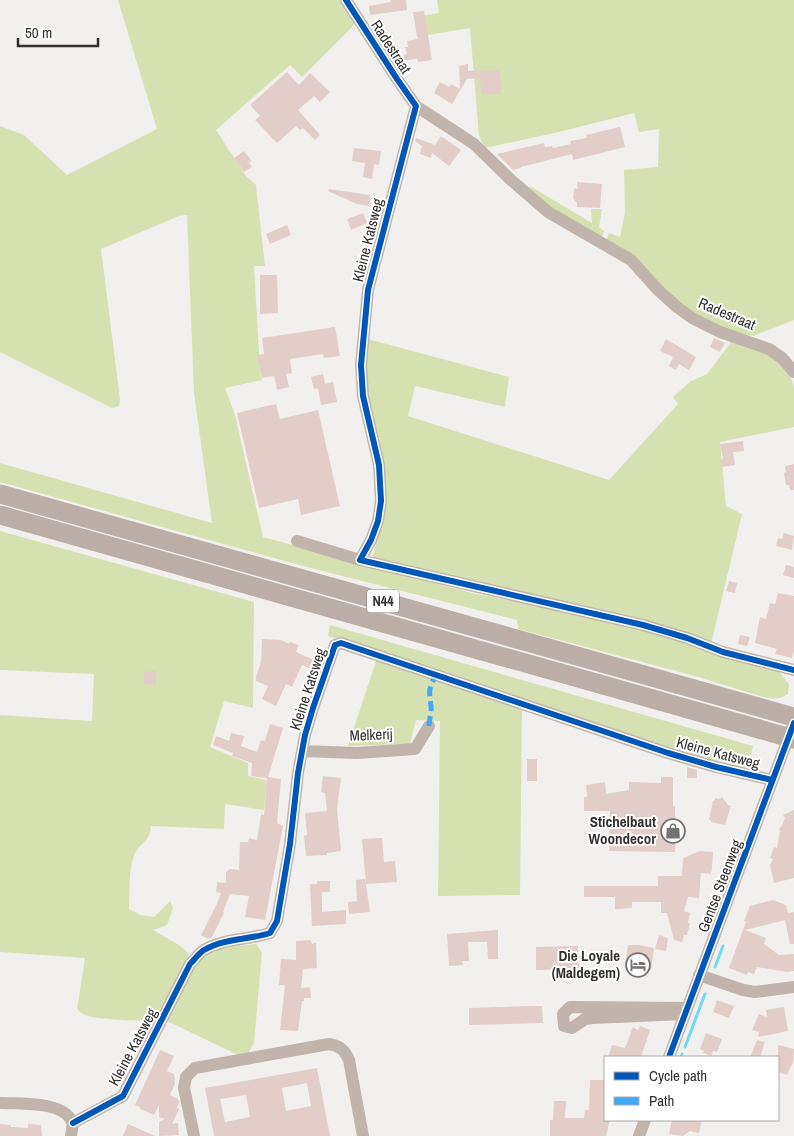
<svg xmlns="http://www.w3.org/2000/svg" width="794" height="1136" font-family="'Archivo Narrow',sans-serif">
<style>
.green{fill:#d6e1b1}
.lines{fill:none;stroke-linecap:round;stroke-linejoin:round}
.stream{stroke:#70dcef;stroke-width:3}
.building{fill:#e2cdc8;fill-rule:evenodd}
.minor{stroke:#c1b4ad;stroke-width:12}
.highway{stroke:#bbaea7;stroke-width:19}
.highway-bridge{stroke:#bbaea7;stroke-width:19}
.quiet{stroke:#3fa9f5;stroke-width:5;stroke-dasharray:10 5;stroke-linecap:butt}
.cycleway-casing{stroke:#fff;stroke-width:9}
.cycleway{stroke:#0057b8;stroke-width:6}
.labels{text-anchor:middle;stroke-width:4;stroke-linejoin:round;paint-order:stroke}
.shield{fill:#fff;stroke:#706e6d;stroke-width:1}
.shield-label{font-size:14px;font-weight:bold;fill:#32302f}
.street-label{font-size:15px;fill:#32302f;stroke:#fff}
.poi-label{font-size:15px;font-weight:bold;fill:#32302f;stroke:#fff;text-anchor:end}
</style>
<rect width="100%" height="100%" fill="#f2f0ee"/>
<path class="green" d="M118,0H340L355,24L302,77L290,65L216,130L246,176L256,185L265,266H254L260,370L262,380L225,388L235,415L263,537L468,592L569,613L684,640L776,668L789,684L788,694C780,700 772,699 763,697L695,676L518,629L517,620L303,566L0,482V463L212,523L194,393L187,215L179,216L101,249L120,399L119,406L112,408L0,352V126L24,135L67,175L157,129Z
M437,0H794V320L753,336L735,333L703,322L606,241L609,233L620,237L625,213L624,170L658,167L659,129L639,132L634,113L559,132L485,148L479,136L470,28L417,37L414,17L439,13Z
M530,186L592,223L591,209H602L599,227L604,231L601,239L561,218L527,191Z
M368,339L509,377L505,407L415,386L408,416L609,480L678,404L673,397L691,381L707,374L732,341C757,347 789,359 794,388C794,400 794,415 794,427L720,442L726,506L742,514L711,644L372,560L384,509L376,441L381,439L378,437L369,402L366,372Z
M0,531L254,602L253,708L224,701L210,747L248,763V776L267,780L264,810L225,804L224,829L151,826C150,843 139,842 134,856C128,870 130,894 129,909L141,915L154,917L170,901L173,908L167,925L153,930L179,945L189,954C182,969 164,1014 148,1019C138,1022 119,1020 109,1019C97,1018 85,1018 77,1009L85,958L0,952V715L92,721L94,674L0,670Z
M330,625L753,746L747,770L658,744L328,636Z
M377,658L522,708L520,895L438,896L440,721L416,720L410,744L348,746Z
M256,944L262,953L254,1043L248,1054L238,1055L167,1021C181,993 191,955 225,948C235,946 246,945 256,944Z"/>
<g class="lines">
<path class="stream" d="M715,967L723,946
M685,1047L705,994
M681,1057L682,1054"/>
</g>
<path class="building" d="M390,0H406L407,10L370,15L369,6L391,2Z
M424,11L432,60L418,62L417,59L398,61L407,53L405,47H408L407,41L418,39L413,12Z
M468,64V71L500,70L501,94H481L480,78L467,79L452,104L434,93L440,82L449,87L451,84L460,89L459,66Z
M287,72L299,85L310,73L330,92L320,102L314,96L298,110L320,135L315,140L303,128L300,130L296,126L277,143L255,120L260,116L250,105Z
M620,127L625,147L573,160L572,154L521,167V168L513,170L497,154L544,143L545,147L552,146L553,148L571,144L570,141L587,138L586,135Z
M441,136L461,150L449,166L432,153L431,158L420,154L422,146L415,141L416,138L435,145Z
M354,148L381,151L379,165L374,164L372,179L363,177L365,163L352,161Z
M244,151L252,161L249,163L252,167L244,172L234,158Z
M577,182L602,184L600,208L577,207V203L573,198L574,188L578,189Z
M329,189L370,195L369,206L357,204L328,191Z
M363,213L367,223L351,230L347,219Z
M287,225L291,235L270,244L266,234Z
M260,275H277L278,313L260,314Z
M335,327L340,356L324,358L323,354L290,359L292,373L286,374L289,387L277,390L274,376L262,378L257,355L264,354L262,338Z
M714,338L725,343L720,352L710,347Z
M666,339L696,357L689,370L679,364L676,370L669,366L673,357L660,351Z
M323,374L325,384L333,382L337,402L321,405L318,388L314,389L311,377Z
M276,404L280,419L318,410L340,506L301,515L298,499L259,508L237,413Z
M743,441L744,451L733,452L735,465L722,467L721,460L723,459L720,444Z
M794,464V490H790L789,485H786L784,473L786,472L785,466Z
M784,533L794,536L792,550L776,546L778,538L782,539Z
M786,565L794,567V578L783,575Z
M729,581L737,583L735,593L726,591Z
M778,593L794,596V651L792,658L775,654L777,649L755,643L760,617L766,619L770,603L775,604Z
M740,635L750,637L747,646L738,644Z
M262,639L281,640L289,644L290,642L299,645L296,652L314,660L311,669L302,665L292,687L286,684L276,706L262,699L268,686L256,681V676L261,662Z
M144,671H156V685L144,684Z
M270,724L283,728L268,777L281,779L277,823L283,826L265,920L245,917L249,896L230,894L223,912L224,913L212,937L208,939L201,935L217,904L221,893L216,892L217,882L226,883V872L230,869L239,870L240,842H248L249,838L257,840L261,814L264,815L267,778L251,776L252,763L232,756L233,753L213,745L216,736L229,741L231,733L244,736L241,746L257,752L261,740L265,741Z
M527,759H537V781H527Z
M687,767L697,770V778H687Z
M323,776L341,778L337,809L341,851L327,853V855L306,856L304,836L307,835L305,813L327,811L325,793L321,792Z
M661,777H673V806H675V852L609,851L610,811H584V797H587L586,785L605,782L606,794L629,790V782L661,783Z
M722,797L728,805L731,806L725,825L711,822V820H709L713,801H714L715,798L719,799Z
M794,810V878L774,883L770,865L773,859L770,858L774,847L777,848L780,831L779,828L781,827L783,823L785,818L783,815Z
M382,838L384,862L395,861L397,882L366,884L362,839Z
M700,851L713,852L712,868L711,874L701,873L699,898L688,897L684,911L690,913L688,923H690L687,935H684L682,942L674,940L667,913H661V902H632V908L615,909V897H584V886H658V876H682L683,858Z
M365,879L370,912L349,914L348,902L357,901L356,880Z
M317,881H330V892H322V912L346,910V924L312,926L310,884H317Z
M773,900L786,905L788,913L794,912V944H790L785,920L745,930L766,938L764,944L779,955L794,954V971L787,972L757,967L754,974L748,972L747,975L729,968L746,922L744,921L750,906Z
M498,930V959H488L487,942H468L469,961H462L463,965L449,966L447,934Z
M659,935L668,938L666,951L655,949Z
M311,940L312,944L316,943L317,968L303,969L301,988L310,987L311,998H304V1001H302L298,1031L280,1030L285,985H279L281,959L296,960V941Z
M628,945H639L654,948L651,970L625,965Z
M578,946L579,969L536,970V947Z
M717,1000L734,1006L729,1018L713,1012Z
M531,1006H542L543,1023L469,1025V1008Z
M784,1007L788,1031L758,1037L759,1032L752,1030L759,1014L767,1017L766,1010Z
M640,1026L650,1030L641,1057H608L612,1045L625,1048L633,1027L638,1030Z
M706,1033L722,1039L717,1052L713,1051L711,1056L703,1053L704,1051L700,1049Z
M757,1040L765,1042L760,1057H750Z
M778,1045L794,1049L793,1062L787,1075L778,1072Z
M160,1050L174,1056L167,1071L174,1074L175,1084L170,1095L178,1099L179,1102L177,1108L179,1109L172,1124L178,1123L179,1135L159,1136V1122L165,1119L159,1117V1105L154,1115L140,1109V1107L135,1105Z
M317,1068L330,1136H214L205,1088ZM307,1083L311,1106L286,1111L282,1088ZM246,1095L250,1117L225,1122L220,1099Z
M590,1080H605V1120H610L606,1136H550V1120H553L554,1101H566L565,1118H584L585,1110H589Z
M672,1120H702L699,1133L690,1131L683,1136L669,1134Z
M0,1124L11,1125V1127L28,1128V1124L41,1125L42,1136H0Z
M128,1124L155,1136H123Z"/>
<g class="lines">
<path class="minor" d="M346,0L397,79L416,106L474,144L511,180L548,212L631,260L658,290L677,307L692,318L720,332L769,349L782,358L794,372
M297,541L360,560L643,625L687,638L723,652L794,670
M360,560L371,540L378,521L381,501L379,465L363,396L361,365L368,290L416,106
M302,751L357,753L415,749L429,726
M699,975L743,990L755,992L794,987
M685,1014L592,1018L585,1019L572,1028L564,1026L563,1014L570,1007L687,1008
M669,1057L794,723
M0,1103C18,1104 52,1102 66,1114C69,1116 71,1120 73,1123
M73,1123L123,1096L190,964C195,959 199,953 204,950C224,938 249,940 270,933L277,921L290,844L298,773L305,735L313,708L335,645L341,643L668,753L716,767L772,780
M71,1136L73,1123
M194,1136L184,1088L186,1077L195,1068L329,1044C339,1045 345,1050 349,1060L363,1136
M639,1136L645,1120"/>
<path class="highway" d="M0,494L794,717
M0,515L759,729"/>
<path class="highway-bridge" d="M759,729L794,739"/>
<path class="quiet" d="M429,726C429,719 432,712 431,706C429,689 428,690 436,675"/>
<g class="cycleway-casing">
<path id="cycleway" d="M346,0L397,79L416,106L368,290L361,365L363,396L379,465L381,501L378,521L371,540L360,560L643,625L687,638L723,652L794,670
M669,1057L794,723
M73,1123L123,1096L190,964C195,959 199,953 204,950C224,938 249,940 270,933L277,921L290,844L298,773L305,735L313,708L335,645L341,643L668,753L716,767L772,780"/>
</g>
<use href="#cycleway" class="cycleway"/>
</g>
<defs>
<g id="shop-ring" transform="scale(1.25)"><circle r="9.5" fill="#fff" stroke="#757372" stroke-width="1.5"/><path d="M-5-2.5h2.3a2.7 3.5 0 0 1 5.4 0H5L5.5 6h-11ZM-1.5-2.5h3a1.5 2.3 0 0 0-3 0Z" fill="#757372"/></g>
<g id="hotel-ring" transform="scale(1.25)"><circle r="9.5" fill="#fff" stroke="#757372" stroke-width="1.5"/><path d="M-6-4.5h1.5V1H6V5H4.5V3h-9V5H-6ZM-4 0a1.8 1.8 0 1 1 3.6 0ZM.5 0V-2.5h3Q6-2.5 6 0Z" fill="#757372"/></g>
</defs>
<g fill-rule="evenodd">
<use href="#shop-ring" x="673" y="831"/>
<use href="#hotel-ring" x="638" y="965"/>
</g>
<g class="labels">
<rect class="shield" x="367" y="589.5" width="32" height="23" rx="4"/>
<g class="shield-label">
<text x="383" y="606">N44</text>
</g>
<g class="street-label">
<text transform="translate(391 47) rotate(57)" y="5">Radestraat</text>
<text transform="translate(368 240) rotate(-76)" y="5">Kleine Katsweg</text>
<text transform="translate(727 314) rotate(23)" y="5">Radestraat</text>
<text transform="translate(308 689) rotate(-72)" y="5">Kleine Katsweg</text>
<text transform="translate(371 735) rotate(-2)" y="5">Melkerij</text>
<text transform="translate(718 753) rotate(15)" y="5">Kleine Katsweg</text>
<text transform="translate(720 886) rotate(-69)" y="5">Gentse Steenweg</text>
<text transform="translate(133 1047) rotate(-62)" y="5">Kleine Katsweg</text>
</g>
<g class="poi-label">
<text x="656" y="827">Stichelbaut<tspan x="656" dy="17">Woondecor</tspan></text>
<text x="620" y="961">Die Loyale<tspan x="620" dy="17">(Maldegem)</tspan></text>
</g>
</g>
<rect x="604" y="1056" width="175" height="65" fill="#ffffff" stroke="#adacac"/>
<rect x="614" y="1072" width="25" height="8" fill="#0057b8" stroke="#adacac"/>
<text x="649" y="1081" font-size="15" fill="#32302f">Cycle path</text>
<rect x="614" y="1097" width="25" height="8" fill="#3fa9f5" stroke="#adacac"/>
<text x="649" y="1106" font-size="15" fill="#32302f">Path</text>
<path d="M18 38v8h80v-8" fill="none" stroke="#32302f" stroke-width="2.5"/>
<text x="25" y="38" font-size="15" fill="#32302f" stroke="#ffffff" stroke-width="4" paint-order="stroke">50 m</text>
</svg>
